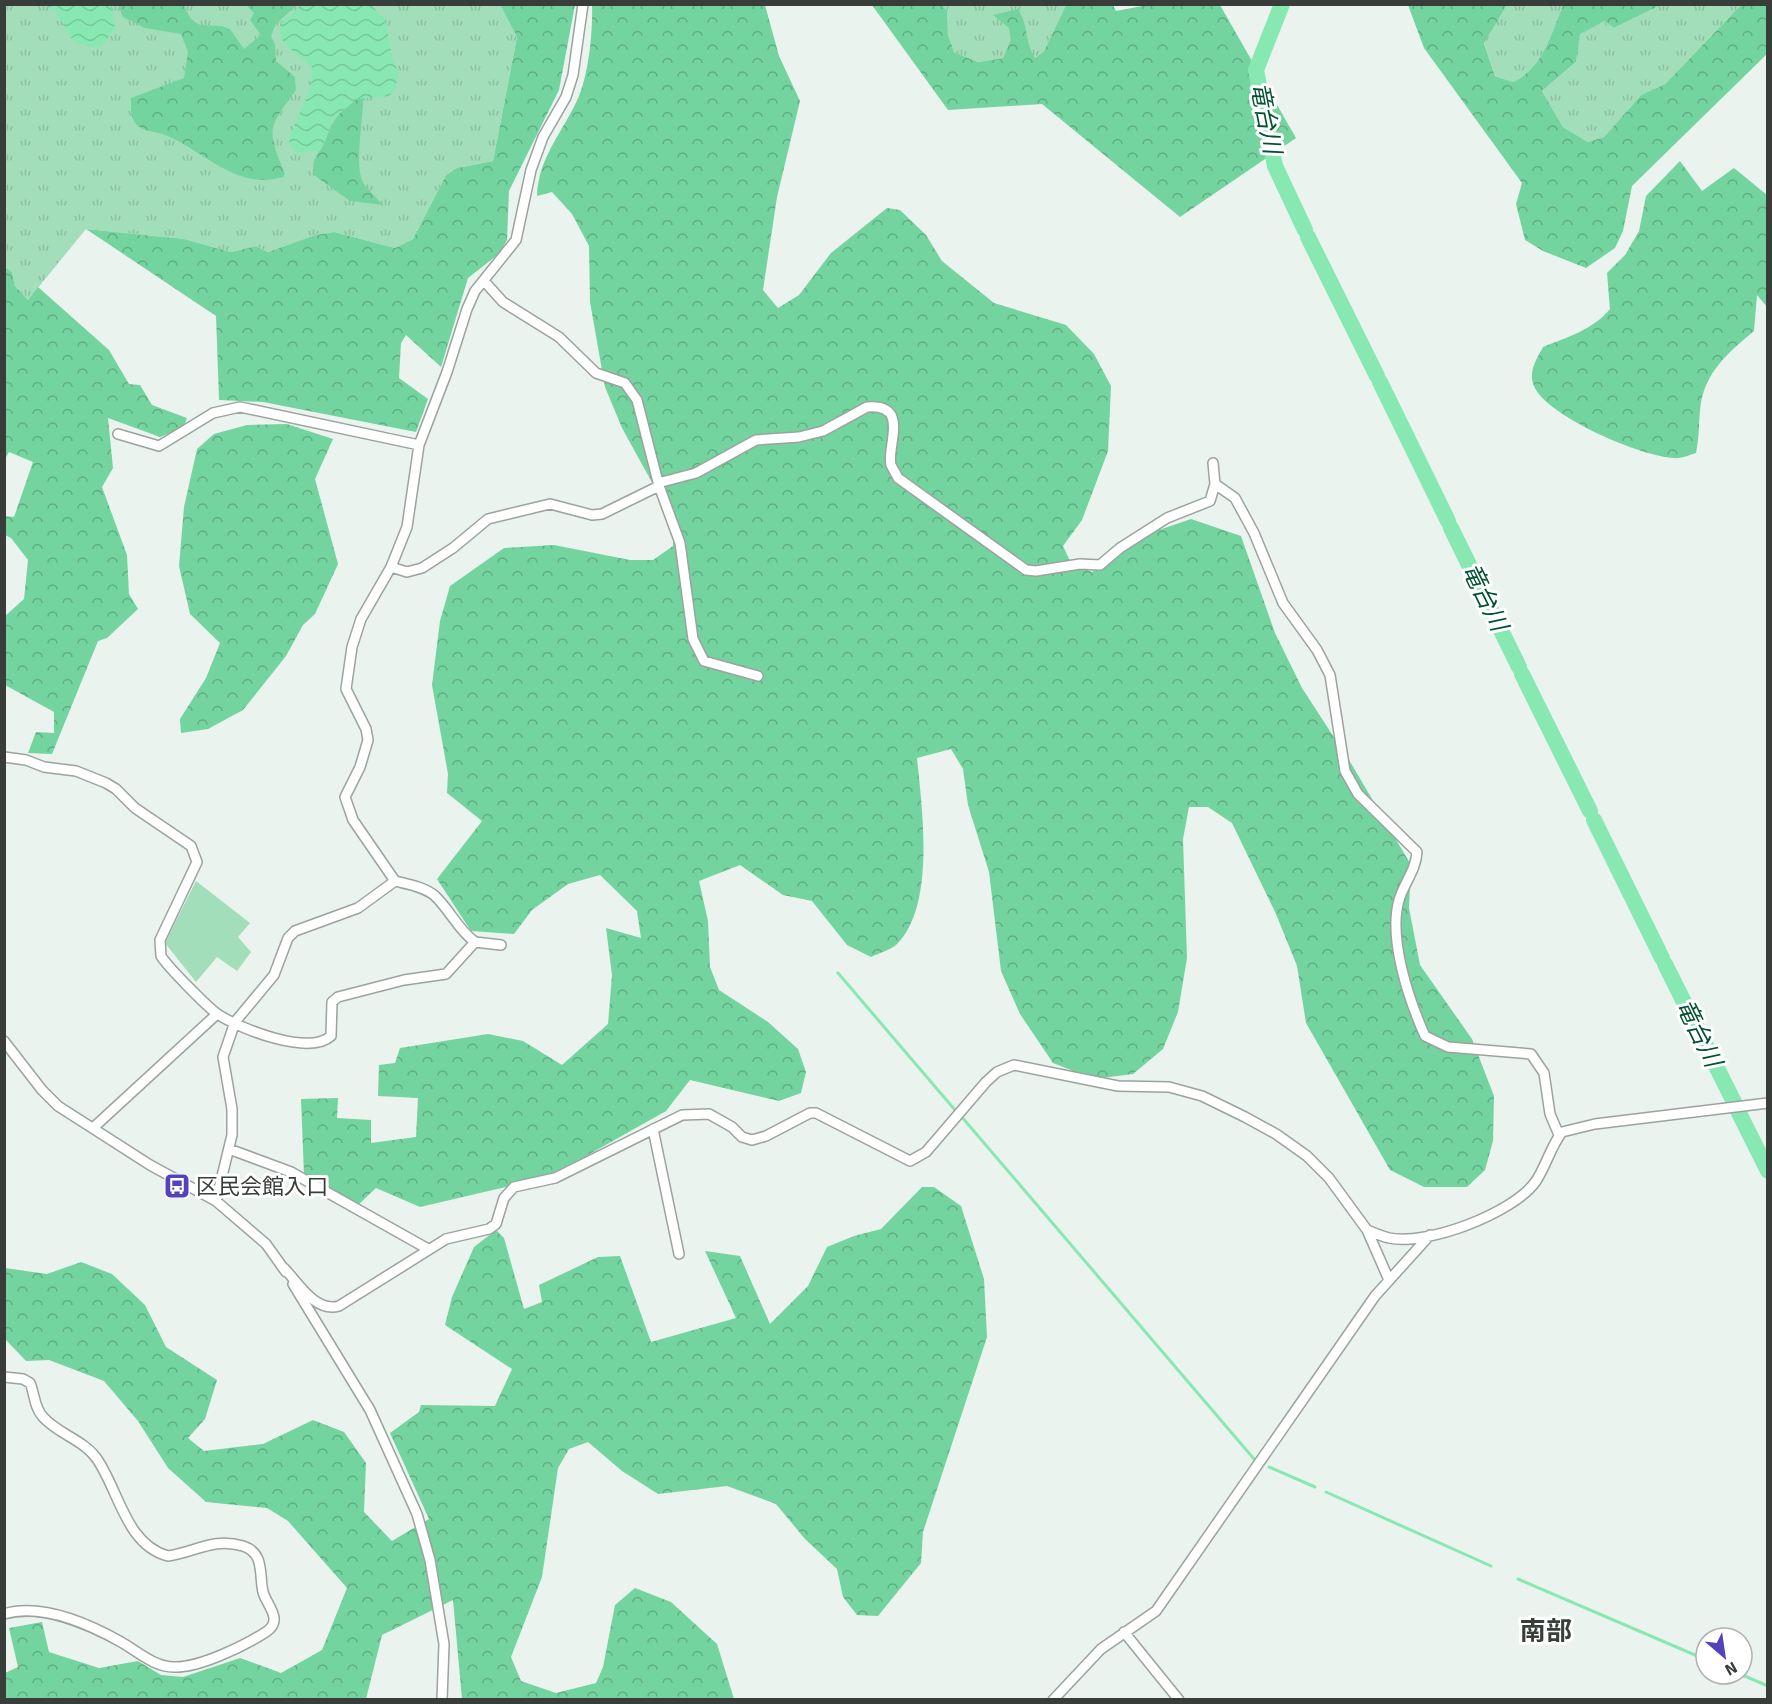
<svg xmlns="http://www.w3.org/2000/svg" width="1772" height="1704" font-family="Signika,'Noto Sans JP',sans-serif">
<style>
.grass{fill:url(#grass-tufts)}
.forest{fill:url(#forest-crowns)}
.park{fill:#a3debb}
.water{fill:url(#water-waves)}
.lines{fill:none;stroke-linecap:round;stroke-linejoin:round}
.stream{stroke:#88e8b2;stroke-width:3}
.river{stroke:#88e8b2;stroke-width:16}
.minor-casing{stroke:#9ba39e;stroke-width:12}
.minor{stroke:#fff;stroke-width:9}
.labels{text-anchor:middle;stroke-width:6;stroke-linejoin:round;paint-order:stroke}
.poi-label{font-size:22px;fill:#393d3a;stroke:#fff;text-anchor:start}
.water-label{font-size:24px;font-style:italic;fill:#025231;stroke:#fff}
.quarter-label{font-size:26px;font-weight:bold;fill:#383f3b;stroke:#fff}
</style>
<defs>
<pattern id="grass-tufts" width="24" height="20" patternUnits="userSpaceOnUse" patternTransform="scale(1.5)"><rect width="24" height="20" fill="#a3debb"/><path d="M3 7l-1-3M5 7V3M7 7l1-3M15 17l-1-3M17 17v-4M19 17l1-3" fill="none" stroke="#8dbfa2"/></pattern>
<pattern id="forest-crowns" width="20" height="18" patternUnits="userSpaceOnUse" patternTransform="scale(1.5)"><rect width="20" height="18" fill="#74d49f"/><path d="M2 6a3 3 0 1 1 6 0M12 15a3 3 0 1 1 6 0" fill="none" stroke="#60ad83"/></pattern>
<pattern id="water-waves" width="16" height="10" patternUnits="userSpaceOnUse" patternTransform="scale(1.5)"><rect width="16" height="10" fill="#88e8b2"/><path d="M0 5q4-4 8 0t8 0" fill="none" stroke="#76c89a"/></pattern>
</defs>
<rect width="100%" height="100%" fill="#ebf3ee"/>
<path class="grass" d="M5,5H500L517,37L493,161L457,168L446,175L413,239L395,248L334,232L315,235L268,252L256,246L231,252L184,239L86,229L28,300L15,286L12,272L5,267Z
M940,5H1066L1044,51L1035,58H1003L978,62L954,52L948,34L947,10Z
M1507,5H1563C1551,34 1543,68 1513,82L1495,76L1484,42Z
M1661,5H1741L1665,84L1641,95L1604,137L1588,142L1563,127L1542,91L1576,62L1579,34L1605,21L1614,28Z"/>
<path class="forest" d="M592,4L765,5L779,56L800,101L777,197L763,290L778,308L799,295L831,253L887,208L900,210L926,235L942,261L994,303L1066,325L1094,354L1111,386L1108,451L1082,520L1063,546L1071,563L1092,572L1153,532L1191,519L1241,536L1275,633L1302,688L1352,765L1411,865L1409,908L1420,965L1472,1039L1494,1096L1493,1141L1485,1170L1467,1187H1424L1390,1170L1306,1023L1297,966L1276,914L1232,823L1208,807H1189L1183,839L1187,958L1178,1012L1163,1049L1133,1074L1094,1079L1053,1063L1020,1014L1001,971L989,872L968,805L963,769L951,749L917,758C922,809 936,907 896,945C890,950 879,953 871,957L847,945L812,901L783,895L740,865L699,881L708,921L710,967L719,990L768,1022L798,1049L806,1072L801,1093L779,1101L690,1080L666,1111L549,1177L420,1207L376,1188L357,1206L304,1175L301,1099L338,1098L337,1118L371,1120V1143L416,1137L418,1098L378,1096L379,1065L395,1063L400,1048L488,1034L523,1041L562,1065L608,1024L612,975L606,928L641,938L637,911L600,875L568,884L532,910L514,934L471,931L437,879L482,821L447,793L448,774L432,685L440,621L450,586L504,548L554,545L630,560H653L673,546L674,515L654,486L622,428L605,387L590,302L589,246L572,214L552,192L537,196C538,157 564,131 579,96C589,71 593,31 592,4Z
M118,5H184C196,37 209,19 230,29L244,49L261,35L250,20L254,13L246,5H297L276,24L271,36L275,44L276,61L295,77L296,90C268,129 266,128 285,174L283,177C236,191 205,151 165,135C156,131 142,132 136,124C130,118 131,106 131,98L184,78L188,52L181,34L145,28L123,17Z
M500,5H575L559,90L509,191L507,240L500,253L468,278L441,367L406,335L401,343L399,378L428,399L416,432L263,402L219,400L216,316L86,229L184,239L231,252L256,246L268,252L315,235L334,232L395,248L413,239L446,175L457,168L493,161L517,37Z
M872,5H940L947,10L948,34L954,52L978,62L1003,58L1011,40L1009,28L993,15L1018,9C1029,26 1024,40 1035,58L1044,51L1066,5H1113L1116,11L1147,5H1220L1296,138L1180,217L1042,104L948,110Z
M1408,5H1507L1484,43L1495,76L1513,82C1543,68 1551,34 1563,5H1661L1614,28L1605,21L1580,34L1576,62L1542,91L1563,127L1588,142L1604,137L1641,95L1665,84L1741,5H1767V54L1632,186L1623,231L1615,248L1586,268L1543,251L1525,240L1516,204L1522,183L1424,48Z
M363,96C364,119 353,167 364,184C369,191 377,198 383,205L350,201L314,175C311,155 319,156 325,141C332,121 342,105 363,96Z
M1680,161L1702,191L1734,168L1767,195L1768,308L1757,295L1754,331C1735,347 1715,363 1705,388C1697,407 1701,432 1696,453C1689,455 1681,459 1674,458C1642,457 1546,416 1534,386C1528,372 1536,360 1543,347C1566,338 1594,329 1610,309L1607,273L1625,255L1639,231L1646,196Z
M5,267L12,272L15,286L28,300L38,287L109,350L129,384L140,385L152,405L187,418L183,428L160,437L108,418L113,468L102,487L127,555L129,594L138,609L107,638L98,641L52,754L28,753L36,732L54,733V712L5,685V616L24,599L28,560L11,538L5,535V516L14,517L33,462L9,452L5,459Z
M287,424L333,439L315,479L338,564L315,614L303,625L286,656L243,710L208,729L181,733L180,719L206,678L220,643L190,614L179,566L184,507L197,449L214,434L247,425Z
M922,1187H934L961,1206L984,1279L987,1337L923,1532L921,1563L878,1616L857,1615L843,1597L837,1569L805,1539L776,1504L727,1486L658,1494L622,1471L588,1442L569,1449L558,1468L542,1577L511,1657L521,1681L556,1693L596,1683L603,1667L615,1605L635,1588L671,1602L717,1644L734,1699H462L453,1600L382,1635L366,1699L5,1700V1673L18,1667L9,1628L42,1622L49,1652L99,1668L138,1661L161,1675L183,1677L240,1658L281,1673L322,1650L347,1588L288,1521L267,1508L206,1502L168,1468L138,1421L104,1381L49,1360L26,1361L5,1339V1268L47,1274L81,1262L112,1274L145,1305L166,1347L217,1380L205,1419L188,1438L204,1451L263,1444L313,1420L344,1432L366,1463L364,1512L392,1541L429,1519L390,1433L419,1412L421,1405L495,1406L512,1369L445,1325L452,1297L474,1247L496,1230L504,1238L524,1309L542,1302L539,1285L598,1257L620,1256L651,1342L736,1318L705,1251L740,1256L770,1324L808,1286L827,1247L854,1236L881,1229Z"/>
<path class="park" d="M196,881L250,923L238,937L251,952L237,971L217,957L196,982L165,943Z"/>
<path class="water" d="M303,4L371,5L385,20L393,61L399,72L395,90L389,96L357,99L334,118L324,144L317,151L296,153L289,142C294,117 314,95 312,68C299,51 276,48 281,23Z
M44,5H111L115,29L101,47C65,46 71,35 55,10Z"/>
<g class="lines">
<path class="stream" d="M838,973L955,1110
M961,1116L1254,1459
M1269,1467L1315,1487
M1326,1492L1491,1566
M1518,1579L1702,1658
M1740,1674L1768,1686"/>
<path class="river" d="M1282,4L1256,70L1275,166L1305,230
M1308,237L1377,376
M1380,382L1448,521
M1451,528L1519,667
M1522,674L1590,811
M1594,820L1662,958
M1665,964L1734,1102
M1739,1113L1768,1171"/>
<g class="minor-casing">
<path id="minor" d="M484,281L503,302L559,337L596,373L625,383L637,400L659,486L680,543L693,639L704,661L758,676
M118,434L159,446L213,413L240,407L419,445
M658,483L696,473L756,440L799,437L823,431L867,407C911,403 886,447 891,465C893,469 896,474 898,478L1026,570L1036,571L1080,564L1100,565L1120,548L1167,518L1210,501L1215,484L1213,463
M1215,484L1235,498L1254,533L1283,603L1317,650L1330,675L1345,771L1358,794L1417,852C1416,870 1404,883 1399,900C1388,939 1409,1000 1425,1036L1448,1047L1531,1054L1544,1073L1550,1114L1559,1135
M391,567L407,572L422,568L453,548L488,519L550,504L592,515L602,514L659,486
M4,757L26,760L44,767L76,771L106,783L116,789L135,808L191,846L197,862L160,940L161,956C167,966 209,1009 219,1015C241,1029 309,1056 331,1036L332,1002L338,997L404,980L446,974L475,942L501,945
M475,942C458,930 450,910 435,896C425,887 407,884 395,881L353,820L345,797L360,767L368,740L366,729L346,689L352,647L361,619L391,567L407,527L419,445L447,372L467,309L475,291L516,240L531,170L543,137L566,97L573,75L583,4
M4,1041L42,1090L58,1106L150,1165L216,1201L266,1244L286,1272
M93,1128L217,1014
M653,1129L679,1254
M229,1149L291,1172L428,1249
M216,1201L232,1135V1109L223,1057L235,1022L274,975L288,938L295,931L358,908L395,881
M1367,1230C1374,1233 1381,1236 1389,1238C1427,1246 1514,1213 1536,1181C1546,1166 1551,1146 1562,1132L1595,1124L1768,1103
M284,1268C299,1284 316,1313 339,1306L446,1239L489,1229L496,1224L504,1198L514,1187L555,1178L682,1115L709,1114L732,1127L742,1137L752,1140L766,1136L810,1113H816L910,1161L926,1152L986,1082L997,1072L1014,1065L1118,1086L1169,1087L1202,1096L1245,1117L1276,1134L1307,1156L1329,1178L1367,1230L1389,1280
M293,1284L370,1410L417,1514L430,1560L444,1644L442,1700
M4,1377L23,1379L30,1383C35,1395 34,1407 43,1417C58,1434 84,1440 97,1459C119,1491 126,1545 168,1556C196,1552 213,1537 243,1546C265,1553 259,1575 263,1592C267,1606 284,1620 266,1632C244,1646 199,1668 174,1667C154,1667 137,1651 121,1642C89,1624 41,1603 4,1614
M1124,1632L1179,1700
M1053,1700L1101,1649L1156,1611L1375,1296L1430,1235"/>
</g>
<use href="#minor" class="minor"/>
</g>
<defs>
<g id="bus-square" transform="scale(1.35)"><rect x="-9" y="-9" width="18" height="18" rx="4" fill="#5343ba" stroke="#fff"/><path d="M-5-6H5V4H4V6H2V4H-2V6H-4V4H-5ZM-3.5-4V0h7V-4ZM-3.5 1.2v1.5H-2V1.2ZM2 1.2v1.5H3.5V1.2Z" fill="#fff"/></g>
</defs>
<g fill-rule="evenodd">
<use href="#bus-square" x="177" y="1186"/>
</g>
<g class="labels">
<g class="poi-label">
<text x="196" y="1194">区民会館入口</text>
</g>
<g class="water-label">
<text transform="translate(1266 118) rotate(79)" y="8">竜台川</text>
<text transform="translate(1485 597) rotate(64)" y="8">竜台川</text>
<text transform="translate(1699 1033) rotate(64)" y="8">竜台川</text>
</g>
<g class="quarter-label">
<text x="1546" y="1640">南部</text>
</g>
</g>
<rect width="1772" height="1704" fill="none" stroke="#393d3a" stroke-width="12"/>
<g transform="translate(1724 1656) rotate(151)"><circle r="28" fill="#ffffff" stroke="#b0b1b0" stroke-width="1.5"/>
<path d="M0-4.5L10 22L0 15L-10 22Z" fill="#5343ba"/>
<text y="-9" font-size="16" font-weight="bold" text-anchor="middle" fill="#393d3a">N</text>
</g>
</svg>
